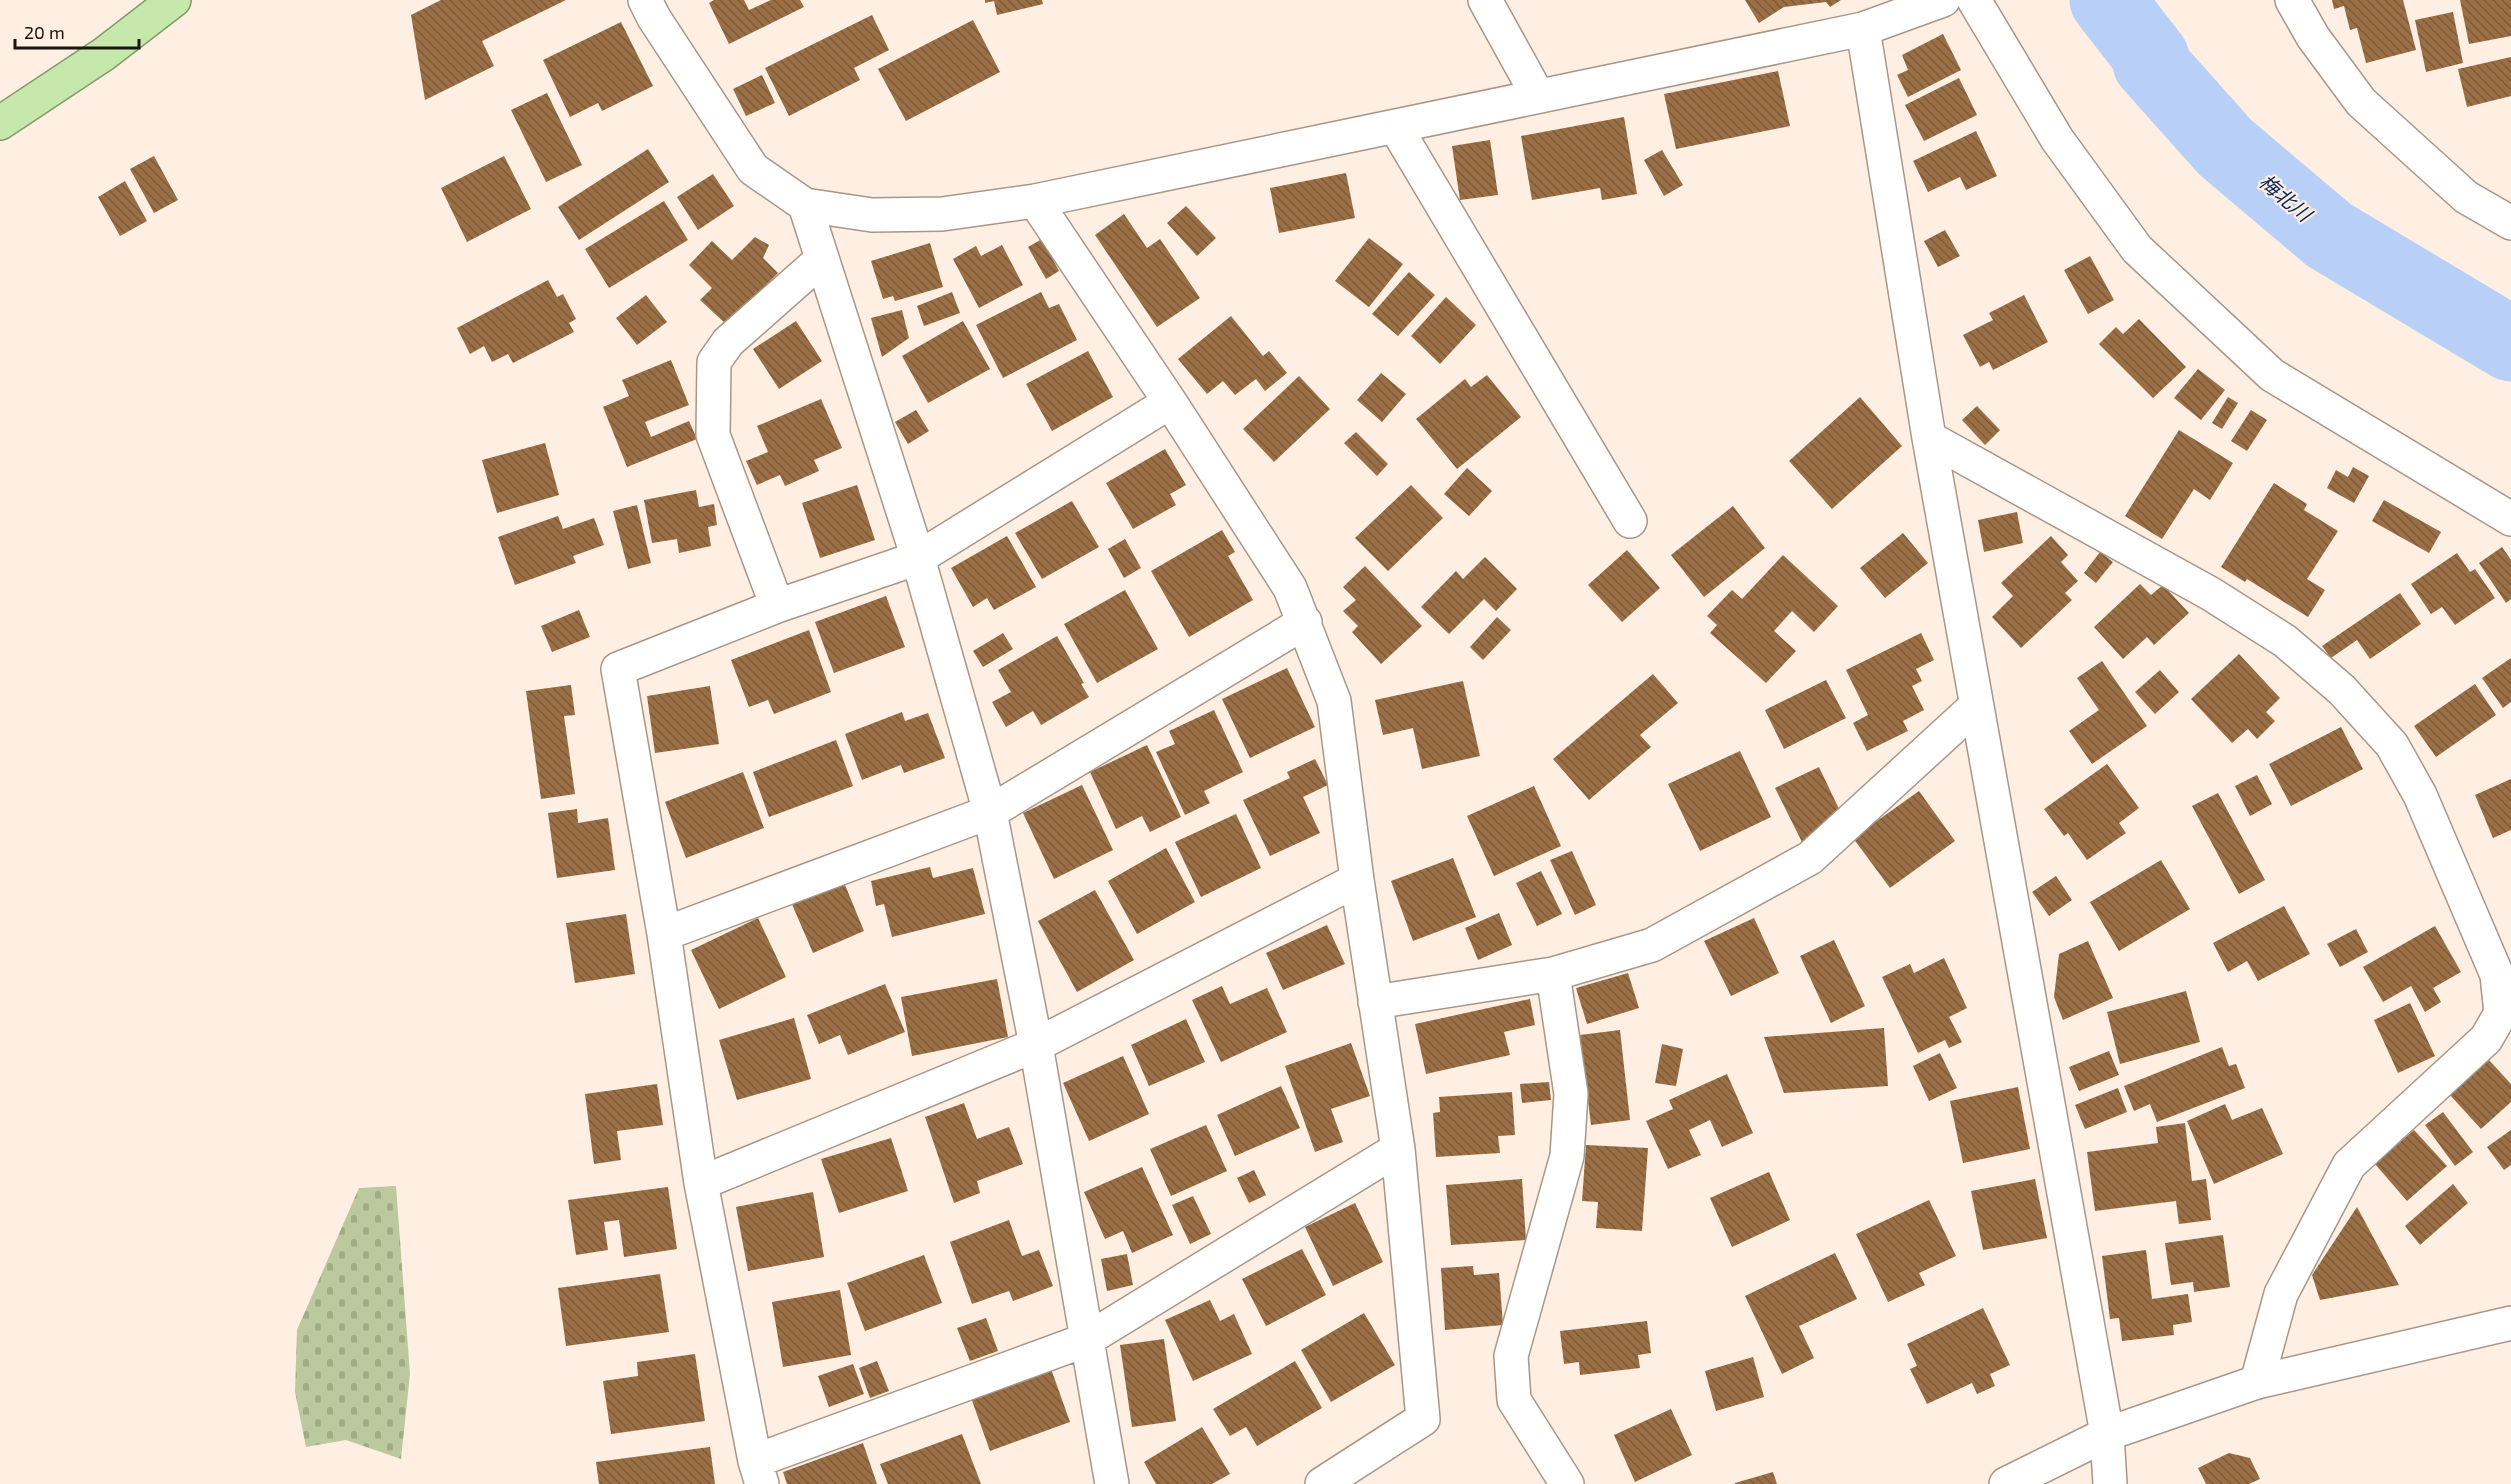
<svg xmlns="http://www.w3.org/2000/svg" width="2511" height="1484" font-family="'Exo 2','Noto Sans JP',sans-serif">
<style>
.cemetery{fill:url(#cemetery-stones)}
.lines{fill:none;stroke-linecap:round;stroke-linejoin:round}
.river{stroke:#b8cff8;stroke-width:75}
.building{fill:url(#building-back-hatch)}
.minor-casing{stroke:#a89788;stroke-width:36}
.tertiary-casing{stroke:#a89788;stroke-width:36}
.trunk-casing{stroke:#809b68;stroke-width:36}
.minor{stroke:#fff;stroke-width:33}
.tertiary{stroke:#fff;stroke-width:33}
.trunk{stroke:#c6e8ac;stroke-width:33}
.labels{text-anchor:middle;stroke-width:4.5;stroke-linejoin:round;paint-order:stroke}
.water-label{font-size:20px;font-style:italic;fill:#06255e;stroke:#feefe2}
</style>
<defs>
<pattern id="cemetery-stones" width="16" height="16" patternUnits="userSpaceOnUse" patternTransform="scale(1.5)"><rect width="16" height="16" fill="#bcc89d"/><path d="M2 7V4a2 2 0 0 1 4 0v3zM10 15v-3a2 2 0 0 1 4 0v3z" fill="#a1ab86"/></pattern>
<pattern id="building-back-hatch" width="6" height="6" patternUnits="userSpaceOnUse" patternTransform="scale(1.5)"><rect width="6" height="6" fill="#9a6f46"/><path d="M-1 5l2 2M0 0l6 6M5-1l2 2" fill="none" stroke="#7d5a39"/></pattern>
</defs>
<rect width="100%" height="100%" fill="#feefe2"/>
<path class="cemetery" d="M396,1186L410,1374L401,1459L346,1440L306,1447L295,1392L297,1330L359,1188Z"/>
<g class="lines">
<path class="river" d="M2107,0L2152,58L2150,63L2225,147L2329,235L2511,344"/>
</g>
<path class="building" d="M441,0H566L482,41L494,66L425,100L411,15Z
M714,0H744L749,10L771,0H800L804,7L729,44L709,3Z
M985,0H1042L1043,4L997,15L994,1L985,3Z
M1745,0H1841L1830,7L1826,2L1784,7L1759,23Z
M2332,0H2403L2416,50L2366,63L2357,28L2350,30L2344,6L2334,9Z
M2460,0H2511V36L2469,44Z
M2453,12L2463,63L2426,72L2415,20Z
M872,15L889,50L854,68L860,80L789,116L765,68Z
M973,20L1000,72L906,121L878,69Z
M621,22L653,86L602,111L598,103L570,117L543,60Z
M1943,34L1961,70L1908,97L1897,75L1908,70L1902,55Z
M2511,57V96L2467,107L2458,69Z
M1778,71L1790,126L1676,149L1664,94Z
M762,75L775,103L746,116L733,89Z
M1959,78L1977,115L1924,141L1905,105Z
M547,93L582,165L546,182L511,110Z
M1624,117L1637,194L1602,200L1600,188L1532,200L1521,136Z
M1976,131L1997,176L1966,190L1960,177L1928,192L1913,161Z
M1490,140L1498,195L1460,200L1452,146Z
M648,149L669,182L579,240L558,207Z
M1662,150L1683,185L1664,196L1644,160Z
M154,156L178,200L154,213L130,169Z
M504,156L531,209L467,242L441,188Z
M1346,173L1355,218L1279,233L1270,188Z
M713,174L734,206L698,230L677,197Z
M125,181L147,221L120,236L98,197Z
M664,201L688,240L609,288L585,249Z
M1186,206L1216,238L1197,256L1167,223Z
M1124,214L1147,248L1160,239L1200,298L1157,327L1095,235Z
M1945,230L1960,256L1938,267L1924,241Z
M755,237L769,245L763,258L778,273L727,325L700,300L712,288L689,265L712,241L732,260Z
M1369,238L1403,264L1369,307L1335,281Z
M1042,239L1059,271L1046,279L1028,247Z
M930,243L943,287L895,301L893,296L883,299L871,261Z
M1002,245L1023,285L979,308L953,259L976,246L981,256Z
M2090,256L2114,300L2088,314L2064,270Z
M1409,272L1435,295L1398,336L1372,314Z
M548,280L557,297L563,294L576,319L569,323L574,332L513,363L508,354L492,362L484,346L470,354L457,328Z
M952,292L960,313L924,326L917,306Z
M1041,292L1049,308L1059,304L1077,340L1003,378L976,325Z
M646,295L667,322L637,345L616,318Z
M2024,295L2048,342L1993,370L1989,362L1980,367L1963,335L1993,320L1989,313Z
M1446,297L1476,325L1440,364L1411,336Z
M902,310L909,338L882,357L871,318Z
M1231,316L1263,356L1269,351L1287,373L1265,391L1256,379L1235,395L1223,381L1207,394L1178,359Z
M2139,319L2186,367L2153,398L2099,344L2116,327L2123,334Z
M796,321L822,361L779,389L753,349Z
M963,321L990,369L928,403L902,356Z
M1088,351L1113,397L1052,431L1026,384Z
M671,360L689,405L645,422L651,437L689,421L697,439L627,467L603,407L629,396L622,380Z
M2198,369L2225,390L2201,420L2174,398Z
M1381,373L1406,394L1382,422L1357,400Z
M1487,375L1521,417L1457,469L1416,419L1465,379L1471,387Z
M1299,376L1330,409L1274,462L1243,429Z
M1860,397L1902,446L1832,509L1789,461Z
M2228,397L2238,403L2222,429L2212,423Z
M821,399L842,448L814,460L819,471L785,486L780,475L757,485L746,461L768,452L757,426Z
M1977,406L2000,430L1985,445L1962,420Z
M916,410L929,431L908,444L895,422Z
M2251,410L2267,420L2247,451L2231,441Z
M2179,430L2233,463L2210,500L2194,489L2162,539L2125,516Z
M1356,432L1388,464L1377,476L1344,443Z
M545,443L559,495L497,513L482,460Z
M1165,449L1186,485L1170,494L1176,505L1133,529L1106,483Z
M2353,467L2369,476L2354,503L2327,488L2336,470L2348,477Z
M1467,468L1492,491L1469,516L1444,494Z
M2274,483L2307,504L2304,510L2338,531L2307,579L2325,590L2308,617L2247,579L2245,582L2221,567Z
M857,485L875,540L820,558L802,503Z
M1411,485L1443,518L1388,571L1355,538Z
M696,490L699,507L714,504L717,525L708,527L711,546L679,553L677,539L652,543L644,500Z
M2384,500L2441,532L2429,553L2372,521Z
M1072,501L1099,547L1042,579L1015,533Z
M637,505L651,563L628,569L613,511Z
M1733,506L1765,548L1704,597L1671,555Z
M2017,512L2023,543L1984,552L1978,520Z
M558,516L563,529L594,518L604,545L573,556L576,563L515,585L498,537Z
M1222,530L1235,552L1228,556L1253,600L1189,637L1151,571Z
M1903,533L1928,563L1885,598L1860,568Z
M1007,536L1036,587L994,610L987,598L973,607L951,568Z
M2051,536L2068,555L2061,562L2078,581L2065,593L2072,600L2021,648L1992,617L2013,596L2001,583Z
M1125,539L1141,568L1124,578L1108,549Z
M2502,547L2511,560V599L2506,603L2479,563Z
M1627,550L1660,588L1622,622L1588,585Z
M2100,552L2113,562L2096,583L2084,573Z
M2457,553L2470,572L2475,569L2495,598L2455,625L2442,607L2431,614L2411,584Z
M1783,555L1838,606L1814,632L1792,611L1774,631L1796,651L1766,683L1710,633L1717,625L1707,616L1732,590L1742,599Z
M1485,557L1517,589L1496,611L1484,599L1449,634L1421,607L1456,571L1463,579Z
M1365,566L1422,626L1381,664L1352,632L1358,626L1343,611L1356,600L1343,587Z
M2140,584L2151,595L2163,585L2189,613L2154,645L2147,637L2123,659L2094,627Z
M1125,590L1158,649L1097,683L1064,624Z
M2400,593L2421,624L2370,659L2357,640L2331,658L2322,646Z
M886,596L905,647L834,673L815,622Z
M579,610L590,637L552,652L541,626Z
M1497,617L1511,630L1483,660L1470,647Z
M809,630L831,692L774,714L768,700L749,707L731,660Z
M1003,633L1013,649L983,667L973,651Z
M1921,633L1934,660L1916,669L1922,681L1912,686L1924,710L1903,721L1908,731L1867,751L1853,723L1868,715L1846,670Z
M1057,636L1084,683L1081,684L1089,697L1041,725L1033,711L1006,727L992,702L1011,692L998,670Z
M2239,654L2280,698L2266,712L2275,721L2257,739L2248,729L2232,743L2191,699Z
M2511,658V702L2503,708L2482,678Z
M2102,661L2147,726L2092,764L2069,731L2099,710L2077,678Z
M1287,668L1315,727L1250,758L1222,699Z
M2160,670L2179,692L2155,714L2135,692Z
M1653,674L1678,703L1640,735L1651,747L1589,800L1553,759Z
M1826,680L1846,718L1784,749L1765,710Z
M1463,681L1480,756L1422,769L1413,728L1383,735L1375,700Z
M2475,684L2496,715L2436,757L2414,726Z
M571,685L575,715L564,716L575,794L541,799L526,691Z
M710,686L719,744L655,753L647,696Z
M1214,710L1243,772L1204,791L1210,803L1185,815L1156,752L1175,744L1169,731Z
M902,712L905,721L928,713L945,758L904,773L901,765L862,780L845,734Z
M2341,727L2363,769L2291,806L2269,764Z
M836,740L853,786L769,817L753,772Z
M1147,745L1181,817L1150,832L1142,816L1116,829L1090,772Z
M1740,751L1771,817L1700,851L1668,784Z
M1315,759L1328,785L1303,797L1320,833L1270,856L1243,800L1290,778L1287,772Z
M2107,764L2139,808L2119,823L2126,833L2087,860L2068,833L2064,836L2044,809Z
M1819,767L1839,809L1804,846L1775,788Z
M743,772L764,828L686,858L665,802Z
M2257,775L2272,804L2250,816L2235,786Z
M2511,779V830L2493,838L2475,795Z
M1082,785L1113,850L1054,879L1023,813Z
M1534,786L1561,846L1494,876L1467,816Z
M1919,791L1955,841L1890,888L1853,838Z
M2218,793L2265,880L2239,894L2192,806Z
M577,809L578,823L608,818L615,870L557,878L548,813Z
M1236,814L1261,868L1201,897L1175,842Z
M1166,848L1195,902L1137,934L1108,881Z
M1572,851L1596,905L1575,915L1550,860Z
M1453,858L1476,917L1413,941L1391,881Z
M2161,860L2190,909L2119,951L2090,902Z
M930,867L933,878L973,868L985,914L892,937L884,904L876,906L871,881Z
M1541,871L1562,914L1537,926L1516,883Z
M2056,876L2072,900L2049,916L2032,892Z
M843,880L864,931L813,953L791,902Z
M1095,890L1134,960L1077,992L1038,921Z
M2284,906L2310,954L2258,981L2247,961L2228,972L2213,943Z
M1499,913L1512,945L1478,960L1465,928Z
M626,914L635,974L575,983L566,923Z
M758,918L786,977L719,1009L691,950Z
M1754,918L1779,973L1731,996L1704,941Z
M1327,925L1345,964L1283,990L1266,953Z
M2435,926L2461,972L2433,988L2441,1002L2425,1012L2411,986L2383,1002L2363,967Z
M2356,929L2368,952L2340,967L2327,944Z
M1834,940L1865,1006L1831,1023L1800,956Z
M2088,941L2113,998L2063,1020L2054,997L2059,954Z
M1944,958L1967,1008L1949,1017L1962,1042L1949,1048L1945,1040L1918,1053L1882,977L1910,964L1914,973Z
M1628,973L1639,1008L1587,1024L1576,988Z
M997,979L1008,1037L912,1056L901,997Z
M885,984L905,1032L848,1055L840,1035L819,1044L807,1015Z
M1222,986L1230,1004L1267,988L1287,1032L1221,1062L1192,1000Z
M2186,991L2200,1042L2120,1064L2107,1012Z
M1530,999L1535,1025L1504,1032L1510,1055L1426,1074L1415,1024Z
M2410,1003L2435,1056L2398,1073L2374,1020Z
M794,1018L811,1079L737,1100L719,1040Z
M1186,1019L1205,1062L1149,1086L1131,1045Z
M1884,1028L1888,1086L1784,1093L1764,1037Z
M1620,1030L1630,1120L1591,1125L1580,1035Z
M1351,1043L1370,1096L1331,1109L1343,1142L1315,1152L1285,1066Z
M1662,1044L1683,1049L1676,1086L1655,1083Z
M2222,1047L2229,1066L2236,1064L2245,1088L2157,1122L2150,1104L2134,1111L2124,1086Z
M2109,1051L2119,1075L2079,1091L2069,1067Z
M1940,1053L1957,1088L1929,1101L1913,1066Z
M1123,1056L1149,1114L1089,1141L1063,1083Z
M2489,1060L2511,1084V1102L2481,1129L2450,1095Z
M1727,1074L1753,1133L1722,1147L1710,1120L1689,1130L1701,1155L1668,1169L1646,1121L1673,1109L1669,1100Z
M1549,1082L1551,1100L1522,1103L1520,1084Z
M657,1084L663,1125L617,1131L621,1160L594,1164L585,1094Z
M1281,1086L1300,1128L1235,1156L1217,1115Z
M2018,1087L2030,1149L1963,1163L1950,1101Z
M2118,1088L2127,1112L2085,1129L2075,1105Z
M1512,1092L1515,1135L1498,1136L1500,1153L1436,1157L1433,1113L1440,1112L1439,1097Z
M964,1103L977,1139L1009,1127L1023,1164L977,1181L980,1193L954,1203L925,1117Z
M2225,1104L2232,1120L2262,1108L2283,1154L2214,1184L2187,1121Z
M2443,1112L2473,1152L2455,1166L2425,1125Z
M2185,1123L2192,1181L2206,1179L2211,1220L2179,1224L2176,1201L2095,1211L2087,1152L2158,1143L2156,1127Z
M1206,1125L1227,1171L1171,1196L1150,1149Z
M2414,1130L2447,1166L2407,1201L2375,1164Z
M2511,1130V1165L2504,1170L2487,1147Z
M891,1138L908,1191L839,1213L821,1159Z
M1586,1145L1648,1148L1642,1231L1596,1228L1598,1202L1582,1201Z
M1142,1167L1173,1235L1132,1253L1123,1231L1105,1239L1084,1192Z
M1254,1170L1266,1195L1249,1203L1237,1178Z
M1769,1172L1790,1220L1732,1247L1710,1198Z
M1522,1179L1526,1240L1451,1245L1446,1185Z
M2035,1179L2047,1238L1983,1250L1971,1191Z
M2453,1184L2468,1203L2420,1245L2405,1226Z
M668,1187L677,1249L624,1257L619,1220L604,1222L608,1250L576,1255L568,1200Z
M813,1192L824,1257L748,1271L736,1207Z
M1193,1196L1211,1234L1190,1244L1172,1205Z
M1929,1200L1956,1256L1919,1273L1925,1285L1888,1302L1856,1234Z
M1355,1203L1383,1262L1333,1286L1305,1227Z
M2357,1207L2399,1285L2320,1300L2312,1275Z
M1009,1220L1022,1256L1039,1250L1053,1286L1013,1301L1009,1291L972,1304L950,1242Z
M2223,1235L2230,1287L2194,1292L2193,1282L2171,1285L2165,1243Z
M1302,1249L1326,1295L1266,1326L1242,1279Z
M2146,1250L2152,1299L2188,1294L2192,1322L2173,1325L2174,1335L2122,1341L2119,1318L2110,1319L2102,1256Z
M1835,1253L1857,1299L1799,1326L1814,1358L1782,1374L1745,1296Z
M1127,1254L1133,1285L1107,1291L1101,1259Z
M924,1255L942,1303L865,1331L847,1283Z
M1473,1266L1474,1275L1499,1273L1503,1325L1445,1330L1441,1268Z
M660,1274L669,1332L566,1346L558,1288Z
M840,1290L851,1355L783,1367L772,1302Z
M1210,1300L1220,1321L1234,1314L1252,1354L1193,1381L1165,1320Z
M1983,1308L2010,1365L1990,1374L1995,1386L1977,1394L1972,1383L1927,1404L1910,1369L1917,1366L1907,1344Z
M1364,1313L1395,1365L1331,1402L1301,1350Z
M986,1318L998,1351L970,1361L957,1328Z
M1647,1321L1651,1353L1638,1355L1640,1368L1580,1375L1579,1362L1564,1364L1560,1331Z
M1164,1339L1176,1421L1132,1427L1120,1345Z
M695,1354L705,1421L611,1434L603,1381L638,1376L637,1362Z
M1753,1357L1764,1397L1716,1411L1705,1371Z
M877,1361L889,1391L870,1398L859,1368Z
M1295,1361L1322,1408L1257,1446L1246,1427L1230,1436L1213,1409Z
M853,1364L864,1394L829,1407L818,1376Z
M1050,1366L1070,1422L990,1451L970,1395Z
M1671,1409L1692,1455L1635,1482L1614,1435Z
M1202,1427L1230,1474L1212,1484H1156L1144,1462Z
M962,1434L981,1484H888L880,1464Z
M863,1443L877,1484H787L783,1472Z
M710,1447L715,1484H599L596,1462Z
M2229,1453L2250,1458L2260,1479L2249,1484H2206L2198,1468Z
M1773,1472L1777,1484H1735V1483Z"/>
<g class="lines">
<g class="minor-casing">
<path id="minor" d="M645,0L654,18L753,169L805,205L872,215L942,214L1035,201L1863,29L1943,0
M1485,0L1538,96
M1974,0L2057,139L2137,249L2272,375L2511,519
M2292,0L2313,37L2361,102L2466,197L2511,223
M1863,29L1929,438L2107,1434L2110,1484
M1395,126L1630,521
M1035,201L1170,402
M805,205L918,558L990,812L1036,1045L1112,1484
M1929,438L2211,594L2285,641L2342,690L2392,745L2420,795L2497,975L2501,1013L2486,1039L2349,1165L2281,1294L2257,1382
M777,606L713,435L714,362L728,342L822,259
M664,934L990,812L1305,622
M1553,974L1571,1094L1567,1156L1511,1356L1514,1400L1567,1484
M1375,1002L1553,974L1652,945L1810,858L1976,706
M701,1183L1036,1045L1357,880
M755,1461L1086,1340L1398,1149
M762,1484L755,1461L701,1183L664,934L618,669L777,606L918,558L1170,402L1290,588L1334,701L1357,880L1398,1149L1423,1419L1322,1484"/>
</g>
<g class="tertiary-casing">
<path id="tertiary" d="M2006,1484L2107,1434L2257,1382L2511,1323"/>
</g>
<g class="trunk-casing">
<path id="trunk" d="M0,123L104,54L174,0"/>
</g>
<use href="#minor" class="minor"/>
<use href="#tertiary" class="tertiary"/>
<use href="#trunk" class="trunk"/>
</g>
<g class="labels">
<g class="water-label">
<text transform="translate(2285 198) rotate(40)" y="7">梅北川</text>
</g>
</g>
<path d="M15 39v9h124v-9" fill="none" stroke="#1b140f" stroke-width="3"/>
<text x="24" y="39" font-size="18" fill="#1b140f" stroke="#feefe2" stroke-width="4.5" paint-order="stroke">20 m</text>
</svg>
